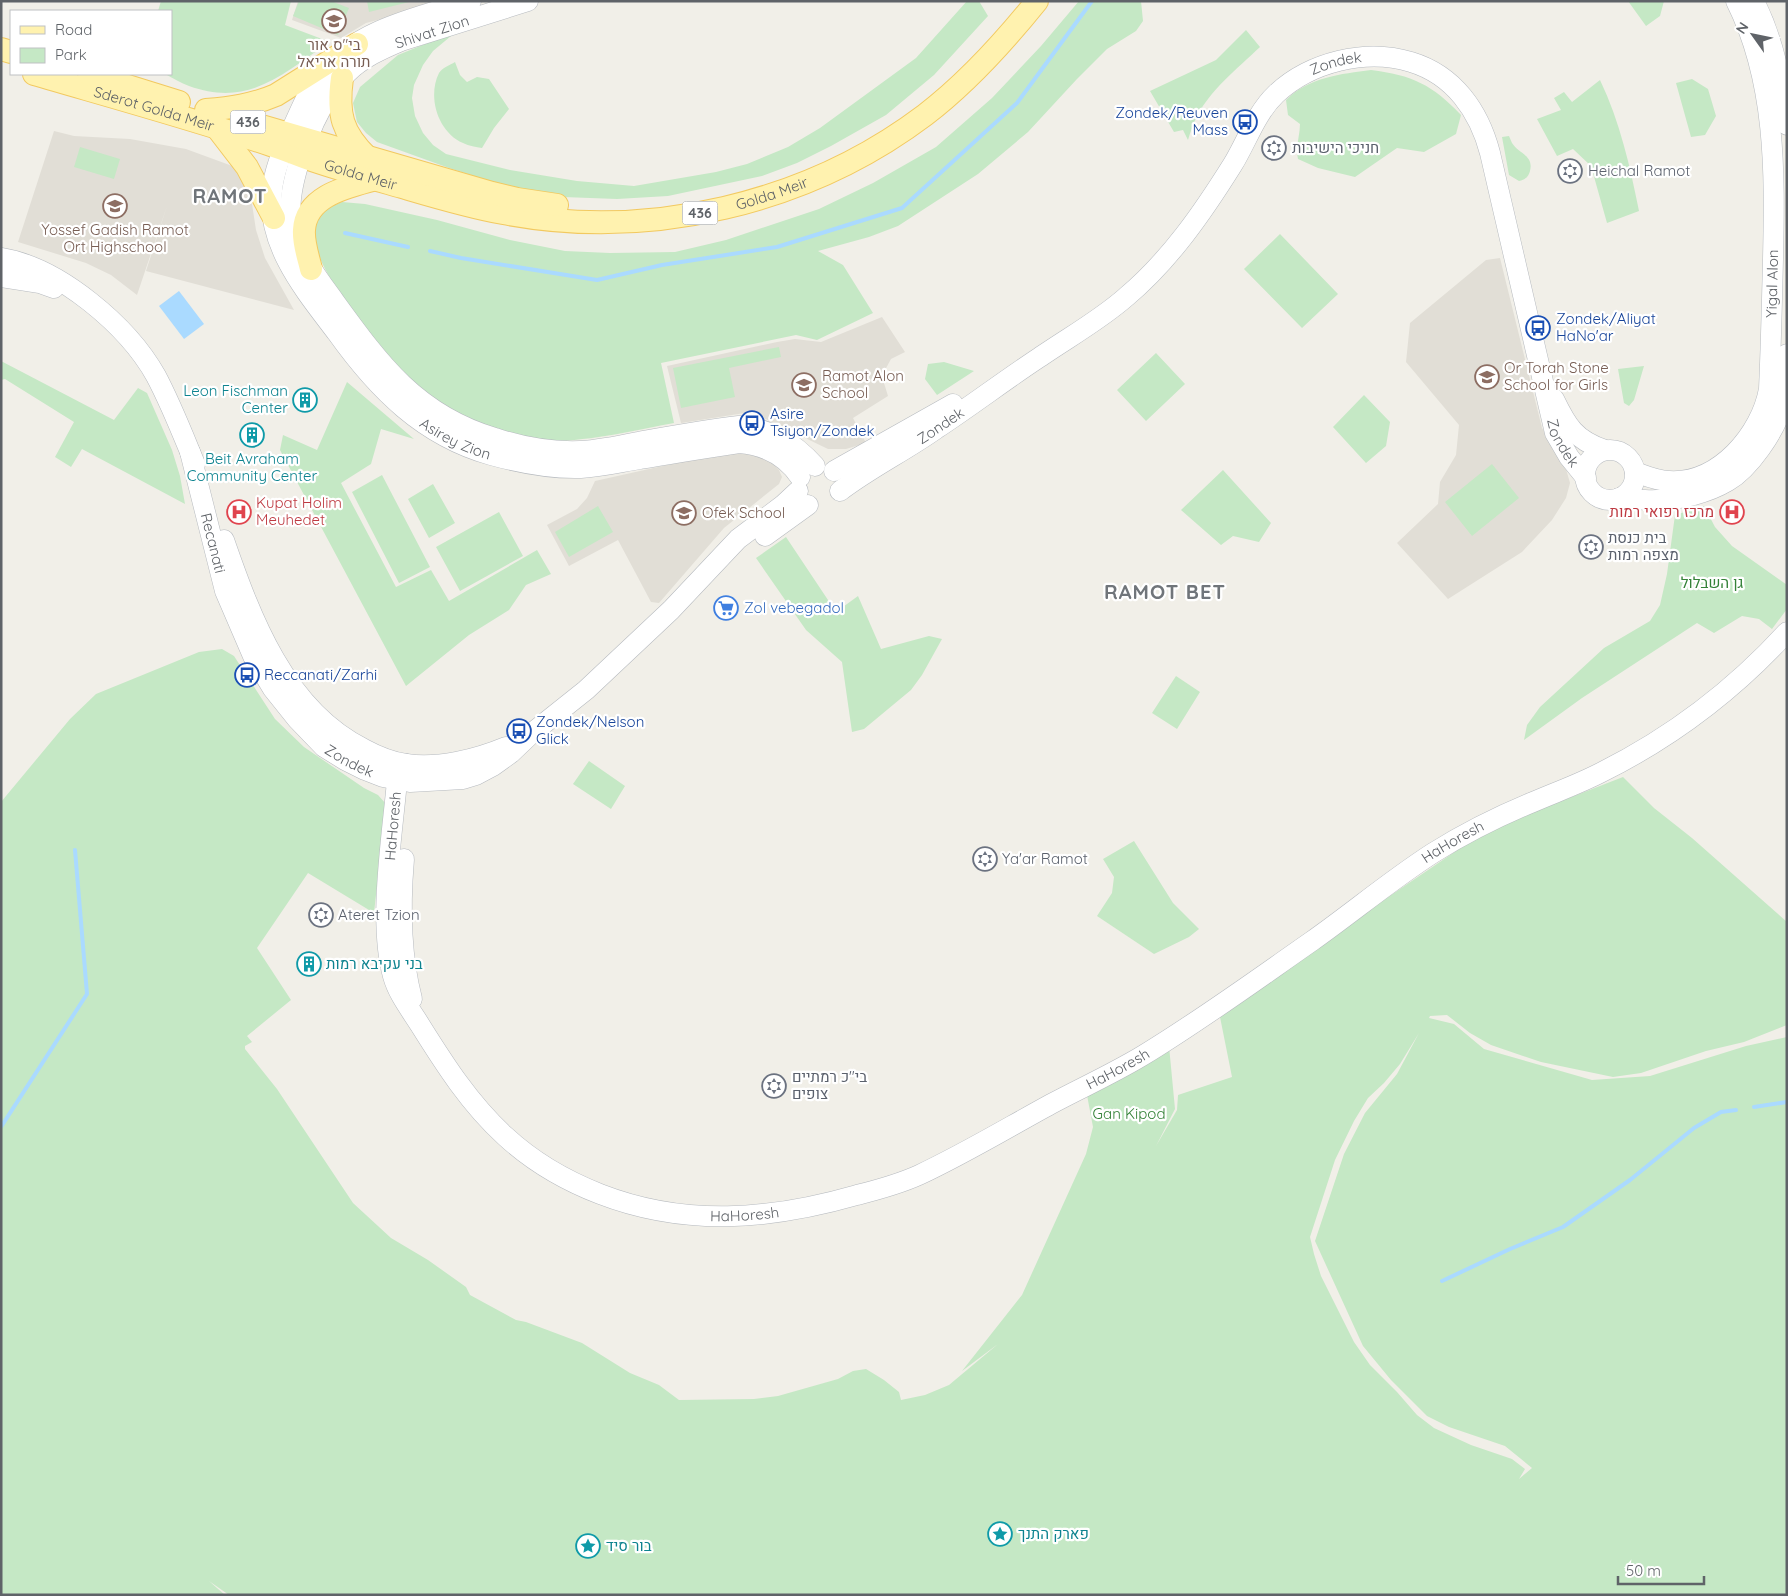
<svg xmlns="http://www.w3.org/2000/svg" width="1788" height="1596" font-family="Quicksand,Heebo,sans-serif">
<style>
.education{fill:#e1ded6}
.green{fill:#c5e8c5;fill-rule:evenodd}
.water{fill:#aadaff}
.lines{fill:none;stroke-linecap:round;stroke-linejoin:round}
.stream{stroke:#aadaff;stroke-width:4}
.secondary-casing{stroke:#b6babf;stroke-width:21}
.primary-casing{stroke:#f2c960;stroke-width:24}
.secondary{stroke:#fff;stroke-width:20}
.primary{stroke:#fff2af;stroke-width:22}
.labels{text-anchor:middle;stroke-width:4.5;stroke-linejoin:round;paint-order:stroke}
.shield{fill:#fff;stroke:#8f9295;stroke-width:1}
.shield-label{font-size:14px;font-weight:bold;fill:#5f6368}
.street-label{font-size:15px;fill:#5f6368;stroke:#fff}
.education-label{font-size:15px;fill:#785e54;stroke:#fff;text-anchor:start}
.transit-label{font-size:15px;fill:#164399;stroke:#fff;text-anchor:start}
.worship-label{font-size:15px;fill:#5b616d;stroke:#fff;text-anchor:start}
.culture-label{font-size:15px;fill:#0d838f;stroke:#fff;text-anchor:start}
.health-label{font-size:15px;fill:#be3a42;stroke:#fff;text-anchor:start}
.park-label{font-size:15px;fill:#348238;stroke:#fff}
.shop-label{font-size:15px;fill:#366cbe;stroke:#fff;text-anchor:start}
.district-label{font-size:20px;font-weight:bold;letter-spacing:1px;fill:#70757a;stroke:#fff}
</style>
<rect width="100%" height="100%" fill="#f1efe8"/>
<path class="education" d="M298,1H441L416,10L366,23L341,38L292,20Z
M54,131L74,136L130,139L186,149L235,167L247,181L252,204L256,230L265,258L294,310L146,271L167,206L137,295L111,275L86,263L18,242Z
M1500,258L1542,428L1566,469L1570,483L1566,498L1552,520L1522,552L1448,599L1397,543L1438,504L1440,482L1456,455L1459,425L1406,362L1410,323L1486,260Z
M882,317L905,352L891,359L885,370L884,383L888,396L853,418L866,443L846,449H828L751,412L681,423L667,366L777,342L795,339L821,342Z
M753,452L773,463L779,470L782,477L779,484L724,528L659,603L651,602L618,540L569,566L547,525L577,509L587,498L595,481L721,453Z"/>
<path class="green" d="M161,1H291L285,25L330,42C283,73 250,108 189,86C181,83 173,78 165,74H171V11H158Z
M299,1H331L349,8L338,35L293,16Z
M367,1H413L369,12Z
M967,1H979L988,16L934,75L886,115L831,146L797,163L762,176L668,196L617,199L563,197L496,183L449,168L377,142L366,133L357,122L353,103L360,87L398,55L457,31L433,51L423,65L414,85L412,98L415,116L423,133L433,145L446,154L510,170L577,181L634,186L716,172L747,164L788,147L820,128L916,58Z
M1079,1H1141L1143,21L1136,31L1107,49L1077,79L1028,132L978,174L898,226L869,237L818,251L843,265L873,313L817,340L796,335L661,363L674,423C630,431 564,448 520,438C488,430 447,411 421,390C415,385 409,377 403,371C375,341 322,280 314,240C312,228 315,221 320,211L342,202L365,204L437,220L510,240L565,251L610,253L675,252L726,240L819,209L873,183L936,147L992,98L1041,46Z
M1628,1H1664L1660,16L1646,26Z
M1246,30L1260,47C1237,69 1210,90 1196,118C1193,125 1190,133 1188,140L1183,130L1174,132L1150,91L1216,60Z
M455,62L460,75L467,82L477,77L489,79L509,109L494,128L482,148C476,147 469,146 463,143C438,132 427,97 439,73C442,68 450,65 455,62Z
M1371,70C1412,75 1433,85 1461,115L1456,134L1424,152L1397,148L1355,177L1318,168L1298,159C1295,147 1300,136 1300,124L1288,115L1286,100C1309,77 1341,74 1371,70Z
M1692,79L1708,89L1716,116L1705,135L1691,137L1676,83Z
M1600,80C1620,122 1630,166 1639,211L1607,223L1591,166L1573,149L1557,156L1537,119L1561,110L1554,98L1564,92L1572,102Z
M1509,136C1510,138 1511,141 1512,143C1519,154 1534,155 1530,171C1528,178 1525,179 1519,181L1509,175L1502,137Z
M80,147L120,159L114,179L74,167Z
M1280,234L1338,294L1302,328L1244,269Z
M779,347L781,357L729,368L735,397L681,408L673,368Z
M1156,353L1185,384L1146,421L1117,390Z
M1,361L114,420L138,388L147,393L172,450L180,476L185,504L82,449L71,467L55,457L74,422L5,379L1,380Z
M944,362L974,371L937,395L925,379L928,364Z
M1644,366L1634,400L1629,406L1624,403L1618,369Z
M347,382L414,439L381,429L371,464L341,483L396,587L431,570L449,601L537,550L551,574L526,585L509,610L469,635L406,686L280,450L283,435L317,450Z
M1364,395L1390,422L1386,446L1366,463L1333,427Z
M1492,464L1519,498L1472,536L1445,502Z
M1223,470L1271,523L1259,542L1233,536L1221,545L1181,510Z
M382,475L430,567L399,583L352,492Z
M433,484L455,523L429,538L408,499Z
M598,506L613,532L569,557L555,532Z
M1704,506L1715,527L1732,546L1787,585V609L1772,629L1759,619L1742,616L1714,633L1697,623L1582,698L1524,740L1527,725L1540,707L1604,648L1650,621L1660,605L1667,574L1675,515Z
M499,512L523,556L460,591L436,547Z
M786,537L836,612L858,596L881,649L929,636L942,639L922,675L911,690L864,729L852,732L842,662L806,630L756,558Z
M222,649L234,656L275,719L304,747L364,788L378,795L386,804L374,913L308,873L257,948L291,1000L247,1036L252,1042L245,1046V1049L277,1089L353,1203L391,1238L428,1260L466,1287L470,1295L516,1320L526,1322L582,1343L630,1373L659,1385L679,1400L754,1399L778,1396L838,1379L853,1371L866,1369L884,1380L899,1392L901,1400L925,1395L949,1385L998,1344L962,1371L1022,1295L1086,1154L1093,1127L1087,1095L1169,1046L1175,1109L1156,1146L1177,1110L1178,1095L1232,1077L1219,1012L1487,830L1623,777L1654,808L1692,838L1787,922V1025L1744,1042L1706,1051L1641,1073L1613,1077L1541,1062L1491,1045L1470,1033L1447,1015L1430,1016L1429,1018L1454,1024L1484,1049L1592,1080L1650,1076L1746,1046L1787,1037V1595H229L209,1581L225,1595H1V802L70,719L96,694L199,652ZM1419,1033L1397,1074L1365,1113L1344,1154L1315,1241L1363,1346L1391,1380L1427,1416L1449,1427L1505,1446L1532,1468L1519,1479L1525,1469L1512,1459L1471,1445L1434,1428L1417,1415L1397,1392L1370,1365L1354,1342L1321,1276L1314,1254L1310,1237L1335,1160L1354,1121L1368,1098L1384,1083L1400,1064Z
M1176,676L1200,692L1177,729L1152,713Z
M589,761L625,786L611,809L573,784Z
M1134,841L1173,903L1199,929L1189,937L1154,954L1097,916L1112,893L1114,877L1103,859Z"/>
<path class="water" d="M179,291L204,324L184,339L159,306Z"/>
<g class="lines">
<path class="stream" d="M345,233L408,247
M430,251L461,258L597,280L662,265L777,247L902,208L1017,103L1092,1
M1754,1107L1787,1102
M1,1127L87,994L75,850
M1442,1281L1510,1249L1563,1227L1630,1180L1694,1128L1721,1112L1736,1110"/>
<g class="secondary-casing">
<g id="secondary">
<path id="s1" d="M471,1C418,17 357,29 321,74C308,91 300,111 291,131C283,150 274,170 272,191C266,246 307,293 337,333C377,389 423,436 491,455C520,463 551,469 581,468C601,467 621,462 640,459C673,453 706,448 739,443C765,445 786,456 800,477"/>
<path d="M528,1L401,41C382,49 362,58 347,73C341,79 334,86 330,94C311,122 284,190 292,223C298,253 317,277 335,302C380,364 417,415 495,438C522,447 552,452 580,451C600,450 619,446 638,442C672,436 705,430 739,426C772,429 793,442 815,466"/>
<path d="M1754,1C1774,40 1782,83 1787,125"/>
<path d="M1,258C59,267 128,326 156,376C171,404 183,435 195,464"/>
<path d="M1,277L40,283L54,288"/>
<path d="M1554,399C1567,426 1575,440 1605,450"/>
<circle cx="1610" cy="475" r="25"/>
<path id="s2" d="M190,452L225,591L253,656L273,689L297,719L324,747L345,760L365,770L383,777L410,782L463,779L476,775L493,766L511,753L532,733L586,690L671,610L738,539L783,505L798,491"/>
<path d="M834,471L953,404"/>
<path id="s3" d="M1635,472C1646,476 1657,481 1669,481C1719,484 1761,434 1769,389C1771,345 1772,302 1773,259C1775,172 1776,81 1736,1"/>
<path id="s4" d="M840,491C870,468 905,451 936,429C971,406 1005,380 1040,357C1069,337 1100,320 1126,297C1170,260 1203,212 1233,164C1247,141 1256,113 1276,94C1310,62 1366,48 1411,62C1454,75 1479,111 1490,153L1555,433L1569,457L1586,478"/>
<path d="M1619,498C1632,498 1644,501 1657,500C1680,500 1708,493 1728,481C1750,468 1774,432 1782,408C1788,391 1786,372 1787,354"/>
<path d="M765,536L808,505"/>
<path d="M224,540C251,618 285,710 364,749C377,756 392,762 406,764C438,769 477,759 506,747"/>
<path id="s5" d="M406,764L397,781C392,838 378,921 393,976C398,994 410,1009 420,1025C445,1065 470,1104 505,1136C533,1162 564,1180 600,1194C685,1227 770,1220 857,1195C877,1190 899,1184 919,1175C964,1154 1007,1128 1051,1104C1081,1088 1112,1074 1142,1056C1200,1021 1256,980 1312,941C1353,912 1391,880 1433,853C1465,833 1499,816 1533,802C1556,792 1579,784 1602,772C1672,737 1734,690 1787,632"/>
<path d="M404,859C400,906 400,953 412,999"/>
</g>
</g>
<g class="primary-casing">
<g id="primary">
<path d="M1,49L11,52"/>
<path id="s6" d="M34,74C113,97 193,119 271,145C287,150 302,157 318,162C345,171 374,179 402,187C436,197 469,207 503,213C649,241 807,204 925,115C967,83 1004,42 1037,1"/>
<path d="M89,74L179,102"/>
<path d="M342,78C337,114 342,133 368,158"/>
<path d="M206,110C230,108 253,105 276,95L357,44"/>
<path d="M258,125L492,193L517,199L557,205"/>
<path d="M217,128L247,167L274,218"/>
<path d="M311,269C308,256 303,243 304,230C306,195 348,187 376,179"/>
</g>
</g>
<use href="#secondary" class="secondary"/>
<use href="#primary" class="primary"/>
</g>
<defs>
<g id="school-ring" transform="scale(1.25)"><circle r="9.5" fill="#fff" stroke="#8d6e63" stroke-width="1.5"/><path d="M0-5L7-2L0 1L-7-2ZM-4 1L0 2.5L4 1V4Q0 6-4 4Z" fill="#8d6e63"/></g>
<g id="bus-ring" transform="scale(1.25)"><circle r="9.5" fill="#fff" stroke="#1a4fb4" stroke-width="1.5"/><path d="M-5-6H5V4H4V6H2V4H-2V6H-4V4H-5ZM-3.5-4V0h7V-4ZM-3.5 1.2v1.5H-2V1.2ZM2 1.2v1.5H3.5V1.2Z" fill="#1a4fb4"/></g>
<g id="synagogue-ring" transform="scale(1.25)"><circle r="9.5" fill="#fff" stroke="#6b7280" stroke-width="1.5"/><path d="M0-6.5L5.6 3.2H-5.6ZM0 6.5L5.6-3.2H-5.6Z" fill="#6b7280"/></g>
<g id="building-ring" transform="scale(1.25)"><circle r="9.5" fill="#fff" stroke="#0f9aa8" stroke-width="1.5"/><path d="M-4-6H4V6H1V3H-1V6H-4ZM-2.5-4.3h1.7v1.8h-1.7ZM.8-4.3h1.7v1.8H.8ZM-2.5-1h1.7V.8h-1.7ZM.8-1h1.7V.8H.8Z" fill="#0f9aa8"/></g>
<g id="hospital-ring" transform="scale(1.25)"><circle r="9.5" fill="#fff" stroke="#e0444e" stroke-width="1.5"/><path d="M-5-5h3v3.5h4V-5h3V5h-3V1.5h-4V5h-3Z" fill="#e0444e"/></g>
<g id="supermarket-ring" transform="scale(1.25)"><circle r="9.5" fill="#fff" stroke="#3f7fe0" stroke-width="1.5"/><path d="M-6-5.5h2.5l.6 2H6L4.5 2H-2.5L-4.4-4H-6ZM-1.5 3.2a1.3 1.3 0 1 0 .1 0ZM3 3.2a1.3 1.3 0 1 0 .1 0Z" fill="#3f7fe0"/></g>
<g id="sight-ring" transform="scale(1.25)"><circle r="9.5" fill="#fff" stroke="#0f9aa8" stroke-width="1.5"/><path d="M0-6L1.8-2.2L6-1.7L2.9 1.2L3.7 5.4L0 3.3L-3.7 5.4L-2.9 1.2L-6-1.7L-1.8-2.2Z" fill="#0f9aa8"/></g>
</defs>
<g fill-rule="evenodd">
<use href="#school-ring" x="334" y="21"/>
<use href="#bus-ring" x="1245" y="122"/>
<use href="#synagogue-ring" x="1274" y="148"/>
<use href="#synagogue-ring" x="1570" y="171"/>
<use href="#school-ring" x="115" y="206"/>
<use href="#bus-ring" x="1538" y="328"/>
<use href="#school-ring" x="1487" y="377"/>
<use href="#school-ring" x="804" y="385"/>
<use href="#building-ring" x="305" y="400"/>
<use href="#bus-ring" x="752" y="423"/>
<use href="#building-ring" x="252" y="435"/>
<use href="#hospital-ring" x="239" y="512"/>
<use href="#hospital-ring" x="1732" y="512"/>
<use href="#school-ring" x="684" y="513"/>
<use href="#synagogue-ring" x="1591" y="547"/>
<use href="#supermarket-ring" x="726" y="608"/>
<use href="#bus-ring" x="247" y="675"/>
<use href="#bus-ring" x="519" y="731"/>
<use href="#synagogue-ring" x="985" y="859"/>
<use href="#synagogue-ring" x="321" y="915"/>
<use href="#building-ring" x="309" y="964"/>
<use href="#synagogue-ring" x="774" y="1086"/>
<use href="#sight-ring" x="1000" y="1534"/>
<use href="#sight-ring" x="588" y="1546"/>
</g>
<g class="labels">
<g class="shield">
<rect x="230.5" y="110.5" width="35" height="23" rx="4"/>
<rect x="682.5" y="201.5" width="35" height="23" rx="4"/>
</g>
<g class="shield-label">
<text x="248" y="127">436</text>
<text x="700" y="218">436</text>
</g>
<g class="street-label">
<text transform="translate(432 32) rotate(-18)" y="5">Shivat Zion</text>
<text dy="5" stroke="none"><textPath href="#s4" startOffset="668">Zondek</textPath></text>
<text dy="5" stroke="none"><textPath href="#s6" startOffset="125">Sderot Golda Meir</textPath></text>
<text dy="5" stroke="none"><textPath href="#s6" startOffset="342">Golda Meir</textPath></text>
<text dy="5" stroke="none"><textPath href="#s6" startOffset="762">Golda Meir</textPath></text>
<text dy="5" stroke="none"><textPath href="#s3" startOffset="288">Yigal Alon</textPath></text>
<text dy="5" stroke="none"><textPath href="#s4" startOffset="120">Zondek</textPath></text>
<text dy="5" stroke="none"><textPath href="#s1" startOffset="619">Asirey Zion</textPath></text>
<text dy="5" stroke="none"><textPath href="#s4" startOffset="1170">Zondek</textPath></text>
<text dy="5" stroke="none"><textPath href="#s2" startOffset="94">Recanati</textPath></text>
<text dy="5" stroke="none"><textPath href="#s2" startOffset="359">Zondek</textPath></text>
<text transform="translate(393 826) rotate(-85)" y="5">HaHoresh</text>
<text dy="5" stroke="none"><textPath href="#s5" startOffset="1481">HaHoresh</textPath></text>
<text dy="5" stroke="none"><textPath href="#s5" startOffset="1076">HaHoresh</textPath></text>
<text dy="5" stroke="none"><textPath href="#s5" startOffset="671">HaHoresh</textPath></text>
</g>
<g class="education-label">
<text x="334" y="50" text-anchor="middle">בי"ס אור<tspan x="334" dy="17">תורה אריאל</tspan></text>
<text x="115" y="235" text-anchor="middle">Yossef Gadish Ramot<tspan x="115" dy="17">Ort Highschool</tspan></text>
<text x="1504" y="373">Or Torah Stone<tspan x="1504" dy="17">School for Girls</tspan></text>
<text x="822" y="381">Ramot Alon<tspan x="822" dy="17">School</tspan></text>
<text x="702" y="518">Ofek School</text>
</g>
<g class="transit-label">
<text x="1228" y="118" text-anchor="end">Zondek/Reuven<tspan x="1228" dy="17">Mass</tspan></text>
<text x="1556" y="324">Zondek/Aliyat<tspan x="1556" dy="17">HaNo'ar</tspan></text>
<text x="770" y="419">Asire<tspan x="770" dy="17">Tsiyon/Zondek</tspan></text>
<text x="264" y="680">Reccanati/Zarhi</text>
<text x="536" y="727">Zondek/Nelson<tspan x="536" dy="17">Glick</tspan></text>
</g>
<g class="worship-label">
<text x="1292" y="153">חניכי הישיבות</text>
<text x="1588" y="176">Heichal Ramot</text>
<text x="1608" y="543">בית כנסת<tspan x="1608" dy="17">מצפה רמות</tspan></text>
<text x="1002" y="864">Ya'ar Ramot</text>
<text x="338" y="920">Ateret Tzion</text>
<text x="792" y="1082">בי"כ רמתיים<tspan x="792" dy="17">צופים</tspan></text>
</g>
<g class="culture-label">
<text x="288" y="396" text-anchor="end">Leon Fischman<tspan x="288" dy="17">Center</tspan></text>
<text x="252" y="464" text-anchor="middle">Beit Avraham<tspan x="252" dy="17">Community Center</tspan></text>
<text x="326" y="969">בני עקיבא רמות</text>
<text x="1018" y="1539">פארק התנך</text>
<text x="606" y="1551">בור סיד</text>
</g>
<g class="health-label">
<text x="256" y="508">Kupat Holim<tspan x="256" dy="17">Meuhedet</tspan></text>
<text x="1714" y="517" text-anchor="end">מרכז רפואי רמות</text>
</g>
<g class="park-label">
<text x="1712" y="588">גן השבלול</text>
<text x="1129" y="1119">Gan Kipod</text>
</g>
<g class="shop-label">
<text x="744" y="613">Zol vebegadol</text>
</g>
<g class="district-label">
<text x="230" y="203">RAMOT</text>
<text x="1165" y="599">RAMOT BET</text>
</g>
</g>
<rect width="1788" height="1596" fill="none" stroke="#5f6368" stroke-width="5"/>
<rect x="10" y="10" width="162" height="65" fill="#ffffff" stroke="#bfc1c3"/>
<rect x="20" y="26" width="25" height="8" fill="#fff2af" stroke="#bfc1c3"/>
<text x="55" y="35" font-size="15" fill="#5f6368">Road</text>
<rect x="20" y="48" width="25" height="15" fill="#c5e8c5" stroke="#bfc1c3"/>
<text x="55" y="60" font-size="15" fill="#5f6368">Park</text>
<g transform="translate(1753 35) rotate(303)" stroke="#ffffff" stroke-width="4" paint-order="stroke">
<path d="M0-4L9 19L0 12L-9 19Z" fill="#5f6368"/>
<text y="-8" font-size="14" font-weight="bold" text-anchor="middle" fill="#5f6368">N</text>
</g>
<path d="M1618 1576v8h86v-8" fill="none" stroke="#5f6368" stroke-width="2.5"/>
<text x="1626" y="1576" font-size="15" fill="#5f6368" stroke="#ffffff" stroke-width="4" paint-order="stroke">50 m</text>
</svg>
